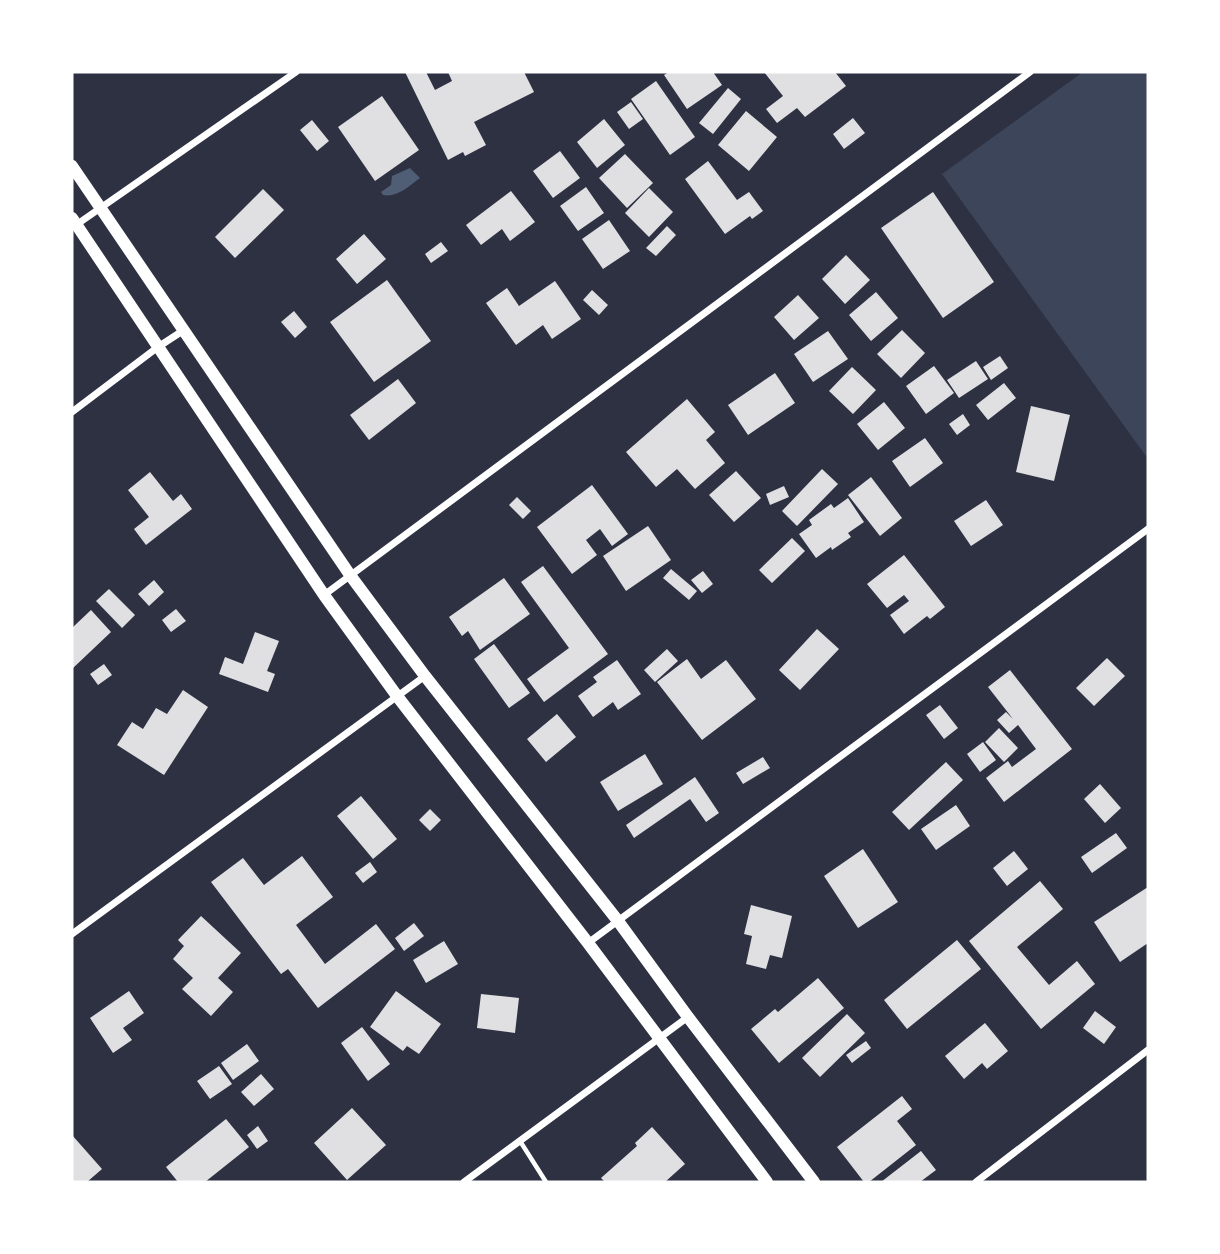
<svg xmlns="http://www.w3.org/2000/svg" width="1220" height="1254" font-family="Figtree,sans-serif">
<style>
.green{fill:#3c4559}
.water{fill:#4f5d75}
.building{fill:#e0e0e3}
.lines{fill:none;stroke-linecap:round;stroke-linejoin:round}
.service{stroke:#fff;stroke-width:4.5}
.minor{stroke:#fff;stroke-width:7}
.secondary{stroke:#fff;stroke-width:12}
</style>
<rect width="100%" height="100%" fill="#2d3142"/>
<path class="green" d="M1083,72H1148V459L942,174Z"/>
<path class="water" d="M410,168L420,178C409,186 397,198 383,195L381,192L391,185L392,176Z"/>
<path class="building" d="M405,72H426L435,90L452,81L448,72H524L534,92L474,122L486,145L465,156L463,152L448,160Z
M669,72H713L722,85L687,109L664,75Z
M764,72H835L846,86L805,117L797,108L777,123L766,109L783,96Z
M656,81L695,137L670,155L631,99Z
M728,88L741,99L713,134L699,123Z
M382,96L419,150L375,181L338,127Z
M631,102L643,119L629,129L617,112Z
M746,111L777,137L749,171L718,145Z
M853,118L865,133L844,149L833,134Z
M604,119L625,145L597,168L577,142Z
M312,120L329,141L317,151L300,130Z
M560,151L580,178L553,198L533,171Z
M625,154L653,183L627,208L599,178Z
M708,161L737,200L749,192L763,211L752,219L750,216L725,234L685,179Z
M586,187L604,213L578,231L560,206Z
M649,188L673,212L649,237L625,213Z
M263,189L284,210L235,258L215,237Z
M511,191L535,222L510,241L502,229L481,245L466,225Z
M933,192L994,282L943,318L881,228Z
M609,220L630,251L603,269L582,239Z
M667,226L676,235L656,256L646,248Z
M364,234L386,259L357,284L336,259Z
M441,242L448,251L431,263L425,254Z
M846,255L870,280L845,304L822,279Z
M387,280L431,341L374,382L330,322Z
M555,281L581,319L552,339L543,325L516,345L486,303L507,288L519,306Z
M592,290L608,305L599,315L583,300Z
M876,292L898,318L871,341L849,315Z
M798,295L819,318L794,340L774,317Z
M294,311L307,327L295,338L281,322Z
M902,330L925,353L901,378L877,354Z
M828,331L848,359L813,382L794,354Z
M1000,356L1008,368L991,380L983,367Z
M976,361L988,379L959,398L947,380Z
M934,366L954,393L926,414L906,386Z
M852,367L876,390L853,414L829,391Z
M775,373L795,403L748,435L728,405Z
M398,379L416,403L369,440L350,415Z
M1004,383L1016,398L988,420L976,405Z
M687,399L715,432L706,440L725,463L695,489L677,469L656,487L626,452Z
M884,402L905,428L878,450L857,424Z
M1031,406L1070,415L1054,481L1016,472Z
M963,414L970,425L957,435L949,424Z
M925,438L943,463L910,487L892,461Z
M822,469L838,484L797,526L782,511Z
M736,471L761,498L734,522L709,495Z
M150,472L173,501L181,494L192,509L146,545L134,529L149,517L128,490Z
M871,477L902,518L880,536L848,495Z
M592,485L628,534L612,546L600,529L586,540L597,555L572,574L537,527Z
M784,486L789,497L770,505L766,494Z
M517,497L531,511L523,519L509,505Z
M848,498L864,522L848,533L851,537L832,550L831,547L816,558L799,534L812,525L809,520L831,504L834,508Z
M986,500L1003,525L971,546L954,521Z
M648,526L671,560L626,591L603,556Z
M792,538L805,551L772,583L759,570Z
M904,555L945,607L930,619L927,616L904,634L890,615L909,601L904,595L887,608L867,584Z
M543,566L608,654L544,702L527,679L569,648L521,582Z
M671,569L697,591L689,600L663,578Z
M703,571L713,584L702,593L691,580Z
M504,578L530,614L480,650L468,631L462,636L449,617Z
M154,580L164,592L149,606L138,594Z
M109,589L135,615L122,628L96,601Z
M176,609L186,621L171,632L162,620Z
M91,610L111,632L72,669V628Z
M817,629L839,649L800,690L779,670Z
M255,632L279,641L267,671L275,674L268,692L219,674L225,657L243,664Z
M494,644L530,693L509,708L474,659Z
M667,649L678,661L655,682L644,670Z
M1107,658L1125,676L1094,706L1076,688Z
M687,659L701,679L726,660L756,699L702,740L657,682Z
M617,660L641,694L618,710L613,702L593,717L578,696L597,682L593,677Z
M104,664L112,675L98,685L90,674Z
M1010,670L1072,749L1004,802L986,778L1008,761L1012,767L1036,749L1018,725L1009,733L997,720L1006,712L1013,719L988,687Z
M183,690L208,707L164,775L117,745L132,722L143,729L156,708L167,714Z
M940,705L958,728L944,739L926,715Z
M557,714L576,737L546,762L527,739Z
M999,728L1018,748L1004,762L985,742Z
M983,742L996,760L980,772L967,754Z
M645,754L663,784L618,811L600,782Z
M763,757L770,768L743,784L736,773Z
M946,762L963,780L909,830L892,812Z
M695,777L719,813L706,822L690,799L634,838L626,825Z
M1100,784L1121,808L1105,823L1084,799Z
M361,796L397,839L373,859L337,816Z
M956,805L970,826L936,850L921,829Z
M430,809L441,820L430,831L419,820Z
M1116,833L1127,848L1092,873L1081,857Z
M863,849L898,902L858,928L824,876Z
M1014,851L1028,869L1007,886L993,868Z
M302,856L333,897L296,925L325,964L376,924L395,949L318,1008L288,969L281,974L211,882L243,858L264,885Z
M370,862L377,872L363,883L355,873Z
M1040,881L1063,909L1017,947L1049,985L1077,961L1095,984L1041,1029L969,941Z
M1148,887V943L1120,962L1094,922Z
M751,905L792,916L782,958L770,955L766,969L746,964L752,936L744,934Z
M201,916L241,953L218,978L233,992L211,1016L182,989L193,978L173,959L184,946L178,940Z
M414,923L424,936L404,951L395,938Z
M957,940L981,969L907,1029L884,1000Z
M444,941L458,964L426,983L413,960Z
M818,978L844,1008L779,1063L751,1029L775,1009L778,1012Z
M129,991L144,1013L123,1028L132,1040L113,1053L90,1018Z
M396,991L441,1024L419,1054L407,1046L403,1051L370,1027Z
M481,994L519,998L515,1033L477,1028Z
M1095,1011L1116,1027L1104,1044L1083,1028Z
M847,1014L865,1033L820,1077L802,1058Z
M985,1023L1008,1051L987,1069L982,1063L964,1079L945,1056Z
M362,1027L390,1064L368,1081L341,1043Z
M866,1041L871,1048L852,1063L846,1055Z
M247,1044L259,1061L233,1080L221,1063Z
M219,1066L232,1084L210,1099L197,1081Z
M261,1074L274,1089L254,1106L241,1092Z
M902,1096L912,1109L897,1121L916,1145L869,1182H864L837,1147Z
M352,1108L386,1145L347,1180L314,1143Z
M226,1119L249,1147L205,1182H178L166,1167Z
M258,1126L268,1141L257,1149L247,1135Z
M652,1127L685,1164L665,1182H605L601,1178L637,1146L635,1143Z
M72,1135L102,1169L87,1182H72Z
M921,1151L936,1170L920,1182H881Z"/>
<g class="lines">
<path class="service" d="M520,1141L546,1182"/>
<path class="minor" d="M76,225L296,72
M72,412L158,347L184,330
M324,595L1030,72
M72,934L425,676
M588,943L1148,529
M464,1182L688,1017
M976,1182L1148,1050"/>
<path class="secondary" d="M72,166L350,575L425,676L618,921L688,1017L814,1182
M72,218L324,595L397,696L588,943L767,1182"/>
</g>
<rect width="1220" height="1254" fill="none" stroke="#ffffff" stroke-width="147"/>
</svg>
